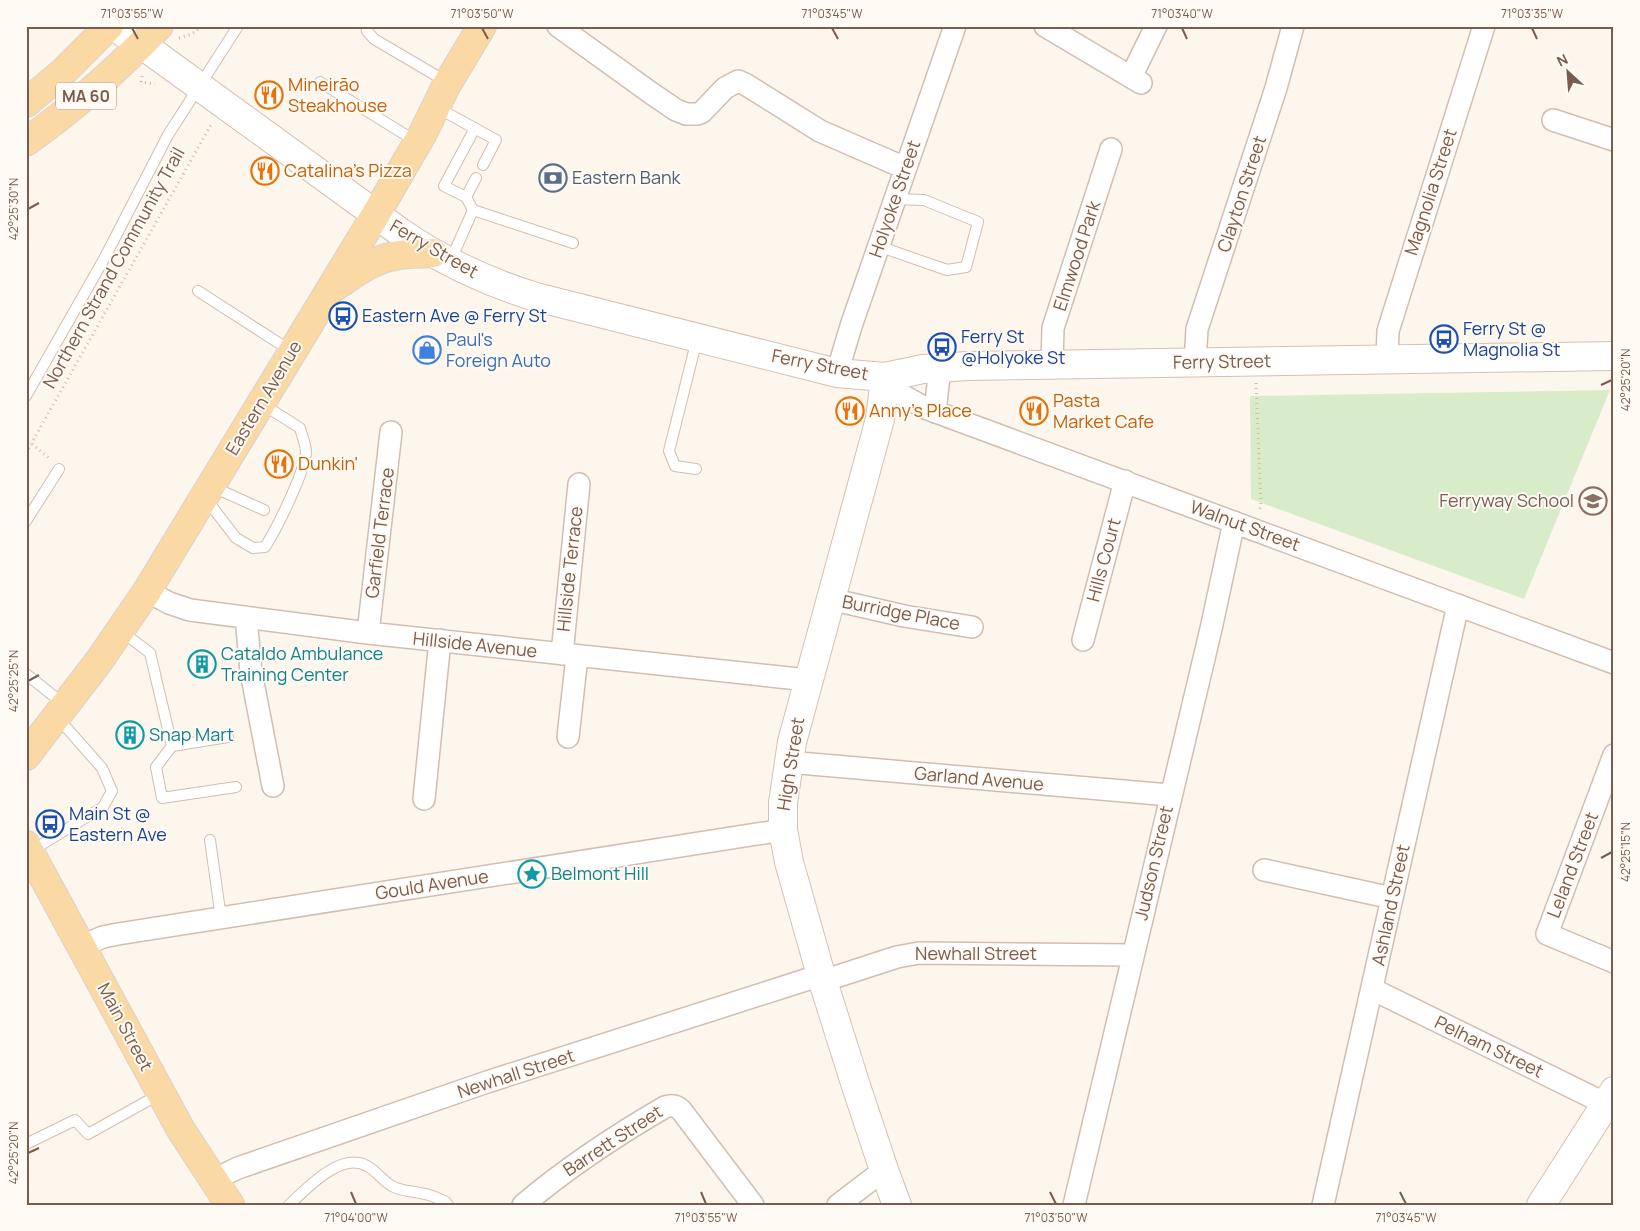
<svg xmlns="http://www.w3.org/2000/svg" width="1640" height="1231" font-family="Manrope,sans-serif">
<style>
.green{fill:#d8ecc9}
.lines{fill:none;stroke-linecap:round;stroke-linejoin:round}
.lane-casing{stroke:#d1beb0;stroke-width:12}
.street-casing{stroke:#d1beb0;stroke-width:24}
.secondary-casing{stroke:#d6c0b0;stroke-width:30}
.primary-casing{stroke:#dad1cd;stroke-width:30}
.path{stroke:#d9b8a5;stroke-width:3;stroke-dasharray:1 4;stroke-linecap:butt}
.lane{stroke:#fff;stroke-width:10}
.street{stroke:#fff;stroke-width:21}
.secondary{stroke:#fff;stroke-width:28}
.primary{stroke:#fbd9a5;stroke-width:28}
.ticks{fill:none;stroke:#7a5c4d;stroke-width:2}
.labels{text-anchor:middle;stroke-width:4;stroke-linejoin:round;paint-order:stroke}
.shield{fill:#fffaf3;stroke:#a28b7f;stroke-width:1}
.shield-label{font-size:16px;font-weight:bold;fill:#7a5c4d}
.food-label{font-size:18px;fill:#c56008;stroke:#fffaf3;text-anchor:start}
.service-label{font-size:18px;fill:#4e5e75;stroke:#fffaf3;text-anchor:start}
.street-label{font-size:18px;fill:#7a5c4d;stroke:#fffaf3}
.transit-label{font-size:18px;fill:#164399;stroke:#fffaf3;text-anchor:start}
.shop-label{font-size:18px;fill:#366cbe;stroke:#fffaf3;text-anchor:start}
.education-label{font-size:18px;fill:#785e54;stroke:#fffaf3;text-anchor:end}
.culture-label{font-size:18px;fill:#0d838f;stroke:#fffaf3;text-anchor:start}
.neatline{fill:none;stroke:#7a5c4d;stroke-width:2}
.ticks-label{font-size:12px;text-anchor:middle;fill:#7a5c4d}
</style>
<rect width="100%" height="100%" fill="#fdf6ec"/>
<path class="green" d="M1610,390L1524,599L1251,499L1250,396Z"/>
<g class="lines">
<g class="lane-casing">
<path id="lane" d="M366,26L367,31L374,39L447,82
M320,82L417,142
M436,107L496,140L483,165
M475,128L444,186L466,197L473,210L573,243
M466,197L476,178
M878,246L947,270L966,267L978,222L924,200L895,199
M450,262L473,210
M198,291L291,351
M26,396L104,259L168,135L238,26
M696,469L675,466L669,451L697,339
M213,487L264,510
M206,499L236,538L253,548L265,547C276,530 306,470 306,451C305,443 302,435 300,428L262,404
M26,521L59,469
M121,631L150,653L172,746L156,767L162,798L236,787
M26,674L65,705
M172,746L228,737
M210,840L221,918
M31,851L103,807L112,791L102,768L57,717
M26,1144L75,1120L88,1134L160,1094
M289,1205C306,1189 341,1151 367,1166C377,1171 384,1183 394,1187C402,1191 411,1191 420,1193C429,1194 438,1198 446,1202L448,1205"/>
</g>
<g class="street-casing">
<path id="street" d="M558,26L651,93L676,110L686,114H697L702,112L725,88L738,81L745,84L820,131L905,168
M1045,26L1141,83
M1131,77L1156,26
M1553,120L1614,140
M1387,359L1388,331L1484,26
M1195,363L1197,329L1276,88L1293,26
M1052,365L1053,328L1111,149
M837,373L851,326L955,26
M885,377L900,394L925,408L1614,663
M935,412L940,367
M147,591L169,603L190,610L368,633L808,680
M830,599L904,616L972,627
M246,617L251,672L273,786
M368,633L391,432
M1083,640L1125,481
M562,654L579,484
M568,737L577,656
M1614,755L1547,934L1614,962
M788,762L1170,795
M424,799L440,640
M1264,870L1392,898
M82,946L103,937L118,934L783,830
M823,981L897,957L919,953L1132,955
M1372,989L1606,1104
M213,1180L238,1168L487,1082L821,975
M523,1205C568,1167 615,1136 665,1107C671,1105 676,1105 681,1110L753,1205
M838,1205L884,1170
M1074,1205L1211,629L1234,522
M1323,1205L1458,605"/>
</g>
<g class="secondary-casing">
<path id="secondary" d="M113,26L141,44L400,232C442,261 487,282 536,297L837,373L885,377L923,369L967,366L1614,356
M885,377L880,419L792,742L783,803V830L789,862L821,975L856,1086L884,1170L897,1205
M1541,1205L1614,1091"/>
</g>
<g class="primary-casing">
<path id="primary" d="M26,103L62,73L109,26
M26,142C74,108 118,69 159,26
M336,286C354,274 372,260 394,256C407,253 421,254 433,253
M26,756L99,661L147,591L376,214L423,133L446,86L482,26
M26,845L181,1130L230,1205"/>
</g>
<path class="path" d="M179,38L192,34L202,26
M142,76L141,82L155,84
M1256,383L1261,505L1259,512
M32,444L50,459
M26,453L212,123"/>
<use href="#lane" class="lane"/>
<use href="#street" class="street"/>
<use href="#secondary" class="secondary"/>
<use href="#primary" class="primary"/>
</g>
<path class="ticks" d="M132,28L138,39M482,28L488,39M832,28L838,39M1182,28L1187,39M1532,28L1537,39M28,209L39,203M1601,385L1612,380M28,681L39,675M1601,858L1612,852M28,1153L39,1148M351,1192L356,1204M701,1192L706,1204M1050,1192L1056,1204M1400,1192L1406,1204"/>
<defs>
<g id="restaurant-ring" transform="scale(1.4375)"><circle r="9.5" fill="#fffaf3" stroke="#e8710a" stroke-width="1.5"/><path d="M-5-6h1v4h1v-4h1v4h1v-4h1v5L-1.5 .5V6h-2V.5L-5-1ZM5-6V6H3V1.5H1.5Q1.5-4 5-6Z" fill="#e8710a"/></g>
<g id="bank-ring" transform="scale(1.4375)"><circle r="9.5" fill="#fffaf3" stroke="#5c6f8a" stroke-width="1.5"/><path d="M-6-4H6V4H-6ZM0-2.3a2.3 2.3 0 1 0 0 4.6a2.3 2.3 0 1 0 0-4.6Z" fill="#5c6f8a"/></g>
<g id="bus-ring" transform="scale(1.4375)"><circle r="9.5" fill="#fffaf3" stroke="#1a4fb4" stroke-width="1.5"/><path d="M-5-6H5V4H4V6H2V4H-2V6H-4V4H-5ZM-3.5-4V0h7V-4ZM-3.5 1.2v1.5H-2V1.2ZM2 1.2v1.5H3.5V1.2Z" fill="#1a4fb4"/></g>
<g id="shop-ring" transform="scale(1.4375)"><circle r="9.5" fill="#fffaf3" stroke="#3f7fe0" stroke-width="1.5"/><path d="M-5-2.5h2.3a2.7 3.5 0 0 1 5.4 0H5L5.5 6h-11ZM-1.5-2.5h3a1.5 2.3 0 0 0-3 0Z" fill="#3f7fe0"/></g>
<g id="school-ring" transform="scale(1.4375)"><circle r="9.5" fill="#fffaf3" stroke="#8d6e63" stroke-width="1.5"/><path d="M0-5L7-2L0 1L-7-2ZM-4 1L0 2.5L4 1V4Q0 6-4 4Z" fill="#8d6e63"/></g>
<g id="building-ring" transform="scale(1.4375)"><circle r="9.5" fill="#fffaf3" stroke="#0f9aa8" stroke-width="1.5"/><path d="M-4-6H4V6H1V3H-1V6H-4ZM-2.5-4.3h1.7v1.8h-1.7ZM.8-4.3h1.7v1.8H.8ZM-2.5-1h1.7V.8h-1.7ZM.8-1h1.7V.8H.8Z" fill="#0f9aa8"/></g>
<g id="sight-ring" transform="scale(1.4375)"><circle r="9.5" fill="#fffaf3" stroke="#0f9aa8" stroke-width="1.5"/><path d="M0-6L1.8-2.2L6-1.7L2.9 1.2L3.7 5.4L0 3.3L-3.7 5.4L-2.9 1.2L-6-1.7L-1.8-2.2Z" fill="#0f9aa8"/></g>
</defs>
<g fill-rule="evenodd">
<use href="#restaurant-ring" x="269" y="95"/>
<use href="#restaurant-ring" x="265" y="171"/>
<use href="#bank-ring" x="553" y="178"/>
<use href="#bus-ring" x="343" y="316"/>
<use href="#bus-ring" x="1444" y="339"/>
<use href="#bus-ring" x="942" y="347"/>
<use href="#shop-ring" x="427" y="350"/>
<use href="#restaurant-ring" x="850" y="411"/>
<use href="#restaurant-ring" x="1034" y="411"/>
<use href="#restaurant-ring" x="279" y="464"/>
<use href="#school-ring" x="1593" y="501"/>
<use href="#building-ring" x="202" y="664"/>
<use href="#building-ring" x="130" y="735"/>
<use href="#bus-ring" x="50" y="824"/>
<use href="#sight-ring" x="532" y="874"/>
</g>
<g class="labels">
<rect class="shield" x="56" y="82.5" width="60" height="27" rx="4"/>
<g class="shield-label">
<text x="86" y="102">MA 60</text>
</g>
<g class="food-label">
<text x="288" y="91">Mineirão<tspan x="288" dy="21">Steakhouse</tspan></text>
<text x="284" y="177">Catalina's Pizza</text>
<text x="1053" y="407">Pasta<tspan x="1053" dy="21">Market Cafe</tspan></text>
<text x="869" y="417">Anny's Place</text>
<text x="298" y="470">Dunkin'</text>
</g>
<g class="service-label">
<text x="572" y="184">Eastern Bank</text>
</g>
<g class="street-label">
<text transform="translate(1431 192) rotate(-72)" y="6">Magnolia Street</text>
<text transform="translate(1242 194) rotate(-72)" y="6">Clayton Street</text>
<text transform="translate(895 199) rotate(-71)" y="6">Holyoke Street</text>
<text transform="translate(434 249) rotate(30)" y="6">Ferry Street</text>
<text transform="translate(1077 256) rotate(-72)" y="6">Elmwood Park</text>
<text transform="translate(114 268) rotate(-61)" y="6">Northern Strand Community Trail</text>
<text transform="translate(1222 362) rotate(-1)" y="6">Ferry Street</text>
<text transform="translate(820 365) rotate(11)" y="6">Ferry Street</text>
<text transform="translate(264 398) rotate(-59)" y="6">Eastern Avenue</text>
<text transform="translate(1245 526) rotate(20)" y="6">Walnut Street</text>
<text transform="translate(380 533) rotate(-83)" y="6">Garfield Terrace</text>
<text transform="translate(1104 560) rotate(-75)" y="6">Hills Court</text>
<text transform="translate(570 569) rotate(-84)" y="6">Hillside Terrace</text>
<text transform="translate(901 613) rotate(11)" y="6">Burridge Place</text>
<text transform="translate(475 645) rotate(6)" y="6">Hillside Avenue</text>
<text transform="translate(791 764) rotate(-81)" y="6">High Street</text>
<text transform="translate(979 779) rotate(5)" y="6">Garland Avenue</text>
<text transform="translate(1154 863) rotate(-77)" y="6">Judson Street</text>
<text transform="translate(1573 865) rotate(-69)" y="6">Leland Street</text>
<text transform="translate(432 885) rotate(-9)" y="6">Gould Avenue</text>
<text transform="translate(1391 905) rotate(-78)" y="6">Ashland Street</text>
<text x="976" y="960">Newhall Street</text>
<text transform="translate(125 1027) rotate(62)" y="6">Main Street</text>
<text transform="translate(1489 1047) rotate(26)" y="6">Pelham Street</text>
<text transform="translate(516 1074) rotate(-18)" y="6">Newhall Street</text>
<text transform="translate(613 1141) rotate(-33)" y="6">Barrett Street</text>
</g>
<g class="transit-label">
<text x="362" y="322">Eastern Ave @ Ferry St</text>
<text x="1463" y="335">Ferry St @<tspan x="1463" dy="21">Magnolia St</tspan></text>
<text x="961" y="343">Ferry St<tspan x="961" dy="21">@Holyoke St</tspan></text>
<text x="69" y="820">Main St @<tspan x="69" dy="21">Eastern Ave</tspan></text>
</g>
<g class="shop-label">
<text x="446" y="346">Paul's<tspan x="446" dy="21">Foreign Auto</tspan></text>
</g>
<g class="education-label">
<text x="1574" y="507">Ferryway School</text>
</g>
<g class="culture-label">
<text x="221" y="660">Cataldo Ambulance<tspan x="221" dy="21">Training Center</tspan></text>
<text x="149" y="741">Snap Mart</text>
<text x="551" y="880">Belmont Hill</text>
</g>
</g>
<rect width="1640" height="1231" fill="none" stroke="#fffaf3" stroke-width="55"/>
<g transform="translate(1568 72) rotate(334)" stroke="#fffaf3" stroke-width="4" paint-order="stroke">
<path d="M0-4L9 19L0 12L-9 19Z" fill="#7a5c4d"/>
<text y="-8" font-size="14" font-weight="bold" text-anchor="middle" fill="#7a5c4d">N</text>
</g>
<rect x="28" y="28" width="1584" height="1176" class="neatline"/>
<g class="ticks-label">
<text x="132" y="18">71°03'55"W</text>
<text x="482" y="18">71°03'50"W</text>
<text x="832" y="18">71°03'45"W</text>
<text x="1182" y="18">71°03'40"W</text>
<text x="1532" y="18">71°03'35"W</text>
<text transform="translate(14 209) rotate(-90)" y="4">42°25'30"N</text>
<text transform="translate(1626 380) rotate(-90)" y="4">42°25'20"N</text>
<text transform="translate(14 681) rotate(-90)" y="4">42°25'25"N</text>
<text transform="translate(1626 852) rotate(-90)" y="4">42°25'15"N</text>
<text transform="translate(14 1153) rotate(-90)" y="4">42°25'20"N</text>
<text x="356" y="1222">71°04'00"W</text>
<text x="706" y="1222">71°03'55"W</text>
<text x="1056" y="1222">71°03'50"W</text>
<text x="1406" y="1222">71°03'45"W</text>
</g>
</svg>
